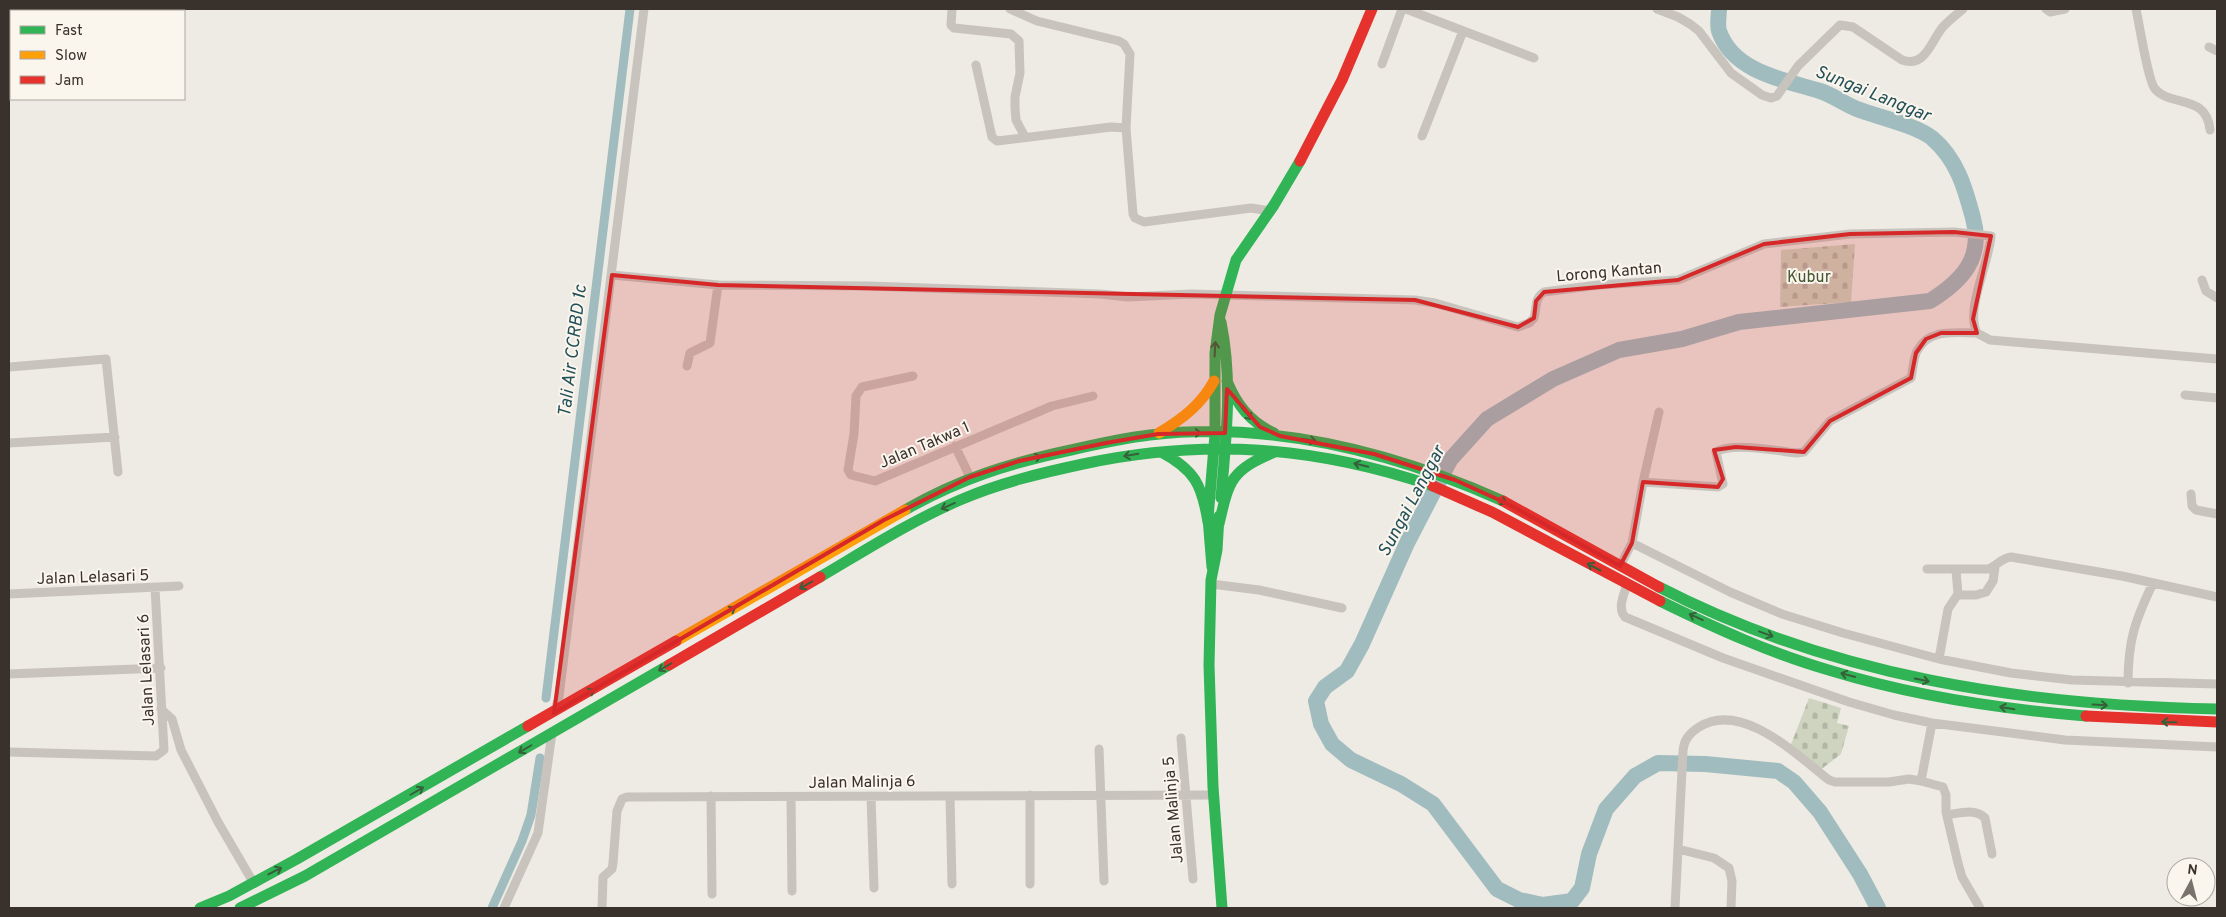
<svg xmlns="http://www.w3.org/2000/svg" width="2226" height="917" font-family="Overpass,sans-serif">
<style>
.cemetery{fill:url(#cemetery-stones)}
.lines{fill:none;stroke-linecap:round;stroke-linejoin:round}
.canal{stroke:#a1bcbf;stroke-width:9}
.river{stroke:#a1bcbf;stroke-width:16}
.street{stroke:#c8c3bd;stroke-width:9}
.fast{stroke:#30b455;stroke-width:11}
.slow{stroke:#ff9f0a;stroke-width:11}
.jam{stroke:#e5322d;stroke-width:11}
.oneway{stroke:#365f3a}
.marked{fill:#d62828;fill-opacity:0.2;stroke:#d62828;stroke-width:4;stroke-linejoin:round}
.labels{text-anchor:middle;stroke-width:4;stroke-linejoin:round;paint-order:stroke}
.street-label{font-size:16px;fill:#39312b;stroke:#faf5ed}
.park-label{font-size:16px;fill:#44562f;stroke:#faf5ed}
.water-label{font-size:18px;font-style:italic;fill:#215059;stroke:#faf5ed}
</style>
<defs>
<pattern id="cemetery-stones" width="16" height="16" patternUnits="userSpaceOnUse" patternTransform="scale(1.25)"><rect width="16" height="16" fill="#ced4bf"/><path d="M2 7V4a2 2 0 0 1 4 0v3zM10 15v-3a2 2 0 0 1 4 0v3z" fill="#b2b6a4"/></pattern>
</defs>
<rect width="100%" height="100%" fill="#eeebe4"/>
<path class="cemetery" d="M1855,244L1851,302L1780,307L1781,250Z
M1809,698L1841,708L1837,723L1849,726L1841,754L1819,771L1790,747Z"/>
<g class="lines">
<path class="canal" d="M546,698L630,9
M492,908L522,841L531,815L540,758"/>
<path class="river" d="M1719,9C1719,15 1717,25 1719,31C1733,72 1784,80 1820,91C1833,95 1844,104 1857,109C1878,117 1915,125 1932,138C1957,159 1965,188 1973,218C1984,258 1962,281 1930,301L1739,322L1682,339L1619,350L1553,379L1487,419L1450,460L1407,543L1362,644L1347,671L1325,687L1316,701L1321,724L1332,744L1351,760L1401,784L1433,804L1497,889L1519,900L1543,905L1572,901L1582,888L1589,854L1606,809L1635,776L1658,763L1705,764L1778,771L1794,782L1820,812L1860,874L1878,908"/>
<path class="street" d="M952,9L951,25L954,28L1011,34L1019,41L1020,73L1015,97V108L1016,120L1025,137
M1010,9L1037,21L1119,41L1124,44L1130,54L1126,128L1133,214L1135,218L1144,222L1251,208L1270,211
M1406,9L1534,58
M1657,9L1678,17L1690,24L1699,31L1731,73L1762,95L1771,98L1777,96L1798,66L1840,25L1853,27L1902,60C1925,68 1931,42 1942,28C1948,21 1956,15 1963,9
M2046,9L2050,12L2065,9
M2136,9C2139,22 2148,81 2155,89C2171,107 2207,94 2210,130
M2209,47L2217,51
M1382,64L1402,9
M976,65L992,137L997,141L1111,127L1126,128
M1422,136L1463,31
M612,275L718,285L869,286L1100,294L1128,297L1191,294L1415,300L1435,303L1518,327L1529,323L1534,318C1537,308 1534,298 1544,292L1598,285L1678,280L1764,244L1850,234L1954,232L1991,236C1989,264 1965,309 1977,333L1990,340L2217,359
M2202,280L2206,291L2217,298
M687,366L690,353L710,343L718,285
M9,367L106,359L118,472
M913,376L862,387L856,396L854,434L848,470L851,475L875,481L1052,406L1093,396
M2185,395L2217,398
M9,443L115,437
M955,446L970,477
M1643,482L1718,487L1723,484L1716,452C1733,442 1777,451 1797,453L1804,452L1830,421L1911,378C1913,370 1913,359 1917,351C1929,328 1954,333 1977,333
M2191,494L2192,506L2196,510L2217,514
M1632,543L1730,592L1782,614L1843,633L1939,659L2011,673L2072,680L2217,684
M1620,566L1632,543L1643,482L1659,412
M1927,569H1988C1997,566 2001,558 2011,557L2122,576L2217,597
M1211,584L1259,590L1342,608
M1627,584C1624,595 1617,608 1625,617L1723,658L1849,702L1894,715L1932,723L2065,740L2217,747
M9,594L179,586
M1957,595H1976L1986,592L1993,581L1995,567
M1939,659L1948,609L1958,594L1956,570
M9,674L161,668
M2128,683C2128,640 2135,621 2153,583
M161,709L172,719L181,750L218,822L253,882
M555,710L559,697L571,599L644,9
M1181,738L1193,879
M1099,749L1104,881
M9,752L156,756L164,750L155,588
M1921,781L1943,787L1946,795V812L1958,863L1962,877L1980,908
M1030,795V884
M711,796L712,894
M871,796L874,888
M950,796L952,884
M791,797L792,891
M1947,815C1960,813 1975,808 1985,818L1992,854
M1678,849L1714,858L1729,868L1732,881L1731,908
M504,908L538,833L552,733
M602,908L603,877L612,869L613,863L617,811L622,799L627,797L1214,795
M1675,908L1683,751C1684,739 1690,733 1699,727C1742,700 1798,756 1829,780L1835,782H1889L1909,779L1921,781L1932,723"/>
<path class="fast" d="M1221,322C1233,381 1226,439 1221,498
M1227,381C1237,405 1250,422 1274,433
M1161,452C1195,470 1202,485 1208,522
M905,510C959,479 1010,463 1071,450C1097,444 1123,438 1150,435C1271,421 1393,452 1503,501
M1219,516L1217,550L1211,580L1209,665L1213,787L1222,908
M1219,524C1229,480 1231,470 1275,452
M1212,567L1208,518L1215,435V353L1220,315L1236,260L1274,205L1300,161
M820,577C866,550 911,521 960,500C999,483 1041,473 1083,464C1205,438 1315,446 1433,486
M1659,587C1834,677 2022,705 2217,709
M1660,601C1715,628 1772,654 1832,671C1914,696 2000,709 2086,716
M200,908L229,896L297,859L528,726
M240,908L305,876L669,665"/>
<path class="slow" d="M1159,433C1182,419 1201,405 1214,381
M676,641L905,510"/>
<path class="jam" d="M1300,161L1342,80L1372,9
M1433,486L1492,512L1660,601
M1503,501L1659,587
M669,665L820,577
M2086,716L2217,722
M528,726L676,641"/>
</g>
<defs><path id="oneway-shaft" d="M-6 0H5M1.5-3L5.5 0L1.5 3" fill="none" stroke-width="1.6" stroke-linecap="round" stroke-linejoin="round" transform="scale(1.25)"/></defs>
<g class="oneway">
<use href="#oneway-shaft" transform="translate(1215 349) rotate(-87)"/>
<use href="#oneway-shaft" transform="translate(1247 414) rotate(48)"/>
<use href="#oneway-shaft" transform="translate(1194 433) rotate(-2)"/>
<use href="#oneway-shaft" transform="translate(1309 440) rotate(9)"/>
<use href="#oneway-shaft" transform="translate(1131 455) rotate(170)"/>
<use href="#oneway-shaft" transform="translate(1034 458) rotate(-14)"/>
<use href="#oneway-shaft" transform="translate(1361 465) rotate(-166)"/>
<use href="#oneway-shaft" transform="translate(1500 500) rotate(25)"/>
<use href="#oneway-shaft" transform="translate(948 506) rotate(156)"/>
<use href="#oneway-shaft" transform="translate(1594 567) rotate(-152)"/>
<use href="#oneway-shaft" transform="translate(806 585) rotate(150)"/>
<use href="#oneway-shaft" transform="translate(729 611) rotate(-30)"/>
<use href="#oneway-shaft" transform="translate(1696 617) rotate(-156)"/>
<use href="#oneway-shaft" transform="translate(1766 634) rotate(20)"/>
<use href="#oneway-shaft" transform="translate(665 667) rotate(150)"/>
<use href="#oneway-shaft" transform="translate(1848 675) rotate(-165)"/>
<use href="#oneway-shaft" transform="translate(1922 680) rotate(12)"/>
<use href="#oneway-shaft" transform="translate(588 693) rotate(-30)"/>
<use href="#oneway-shaft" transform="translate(2100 705) rotate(3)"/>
<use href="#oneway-shaft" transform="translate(2007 708) rotate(-171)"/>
<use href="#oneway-shaft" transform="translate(2169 722) rotate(-179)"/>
<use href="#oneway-shaft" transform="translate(525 749) rotate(150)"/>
<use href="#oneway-shaft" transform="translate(417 791) rotate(-30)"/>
<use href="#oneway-shaft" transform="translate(275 871) rotate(-27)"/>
</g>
<path class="marked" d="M1954,232L1991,236L1973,319L1977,333H1941L1926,339L1916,353L1911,378L1830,421L1804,452L1736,447L1714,450L1723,479L1718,487L1643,482L1632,543L1620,566L1508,504L1455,480L1374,454L1280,436L1260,427L1227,389L1225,433L1158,434L1106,443L1019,461L970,477L884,520L554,713L612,275L718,285L1415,300L1518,327L1534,318L1536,301L1544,292L1678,280L1764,244L1850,234Z"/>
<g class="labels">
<g class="street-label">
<text transform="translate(1609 271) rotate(-5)" y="6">Lorong Kantan</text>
<text transform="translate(924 444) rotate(-23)" y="6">Jalan Takwa 1</text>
<text transform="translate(93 576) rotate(-2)" y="6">Jalan Lelasari 5</text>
<text transform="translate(145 670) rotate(-93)" y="6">Jalan Lelasari 6</text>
<text transform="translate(862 781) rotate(-1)" y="6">Jalan Malinja 6</text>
<text transform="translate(1172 810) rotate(-95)" y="6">Jalan Malinja 5</text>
</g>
<g class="park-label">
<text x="1809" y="282">Kubur</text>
</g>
<g class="water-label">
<text transform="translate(1873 93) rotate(22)" y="6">Sungai Langgar</text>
<text transform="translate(572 351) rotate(-83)" y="6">Tali Air CCRBD 1c</text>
<text transform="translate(1411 501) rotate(-62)" y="6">Sungai Langgar</text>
</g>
</g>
<rect width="2226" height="917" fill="none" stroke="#39312b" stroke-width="20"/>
<rect x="10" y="10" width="175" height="90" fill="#faf5ed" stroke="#ada79f"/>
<rect x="20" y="26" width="25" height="8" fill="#30b455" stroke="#ada79f"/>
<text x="55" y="35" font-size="15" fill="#39312b">Fast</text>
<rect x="20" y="51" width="25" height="8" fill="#ff9f0a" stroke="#ada79f"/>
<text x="55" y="60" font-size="15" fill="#39312b">Slow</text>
<rect x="20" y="76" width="25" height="8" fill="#e5322d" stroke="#ada79f"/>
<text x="55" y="85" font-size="15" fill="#39312b">Jam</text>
<g transform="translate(2191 882) rotate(7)"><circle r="24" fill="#faf5ed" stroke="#ada79f"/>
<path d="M0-4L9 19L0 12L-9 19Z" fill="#78726c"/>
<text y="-8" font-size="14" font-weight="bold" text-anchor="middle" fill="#39312b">N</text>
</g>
</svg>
